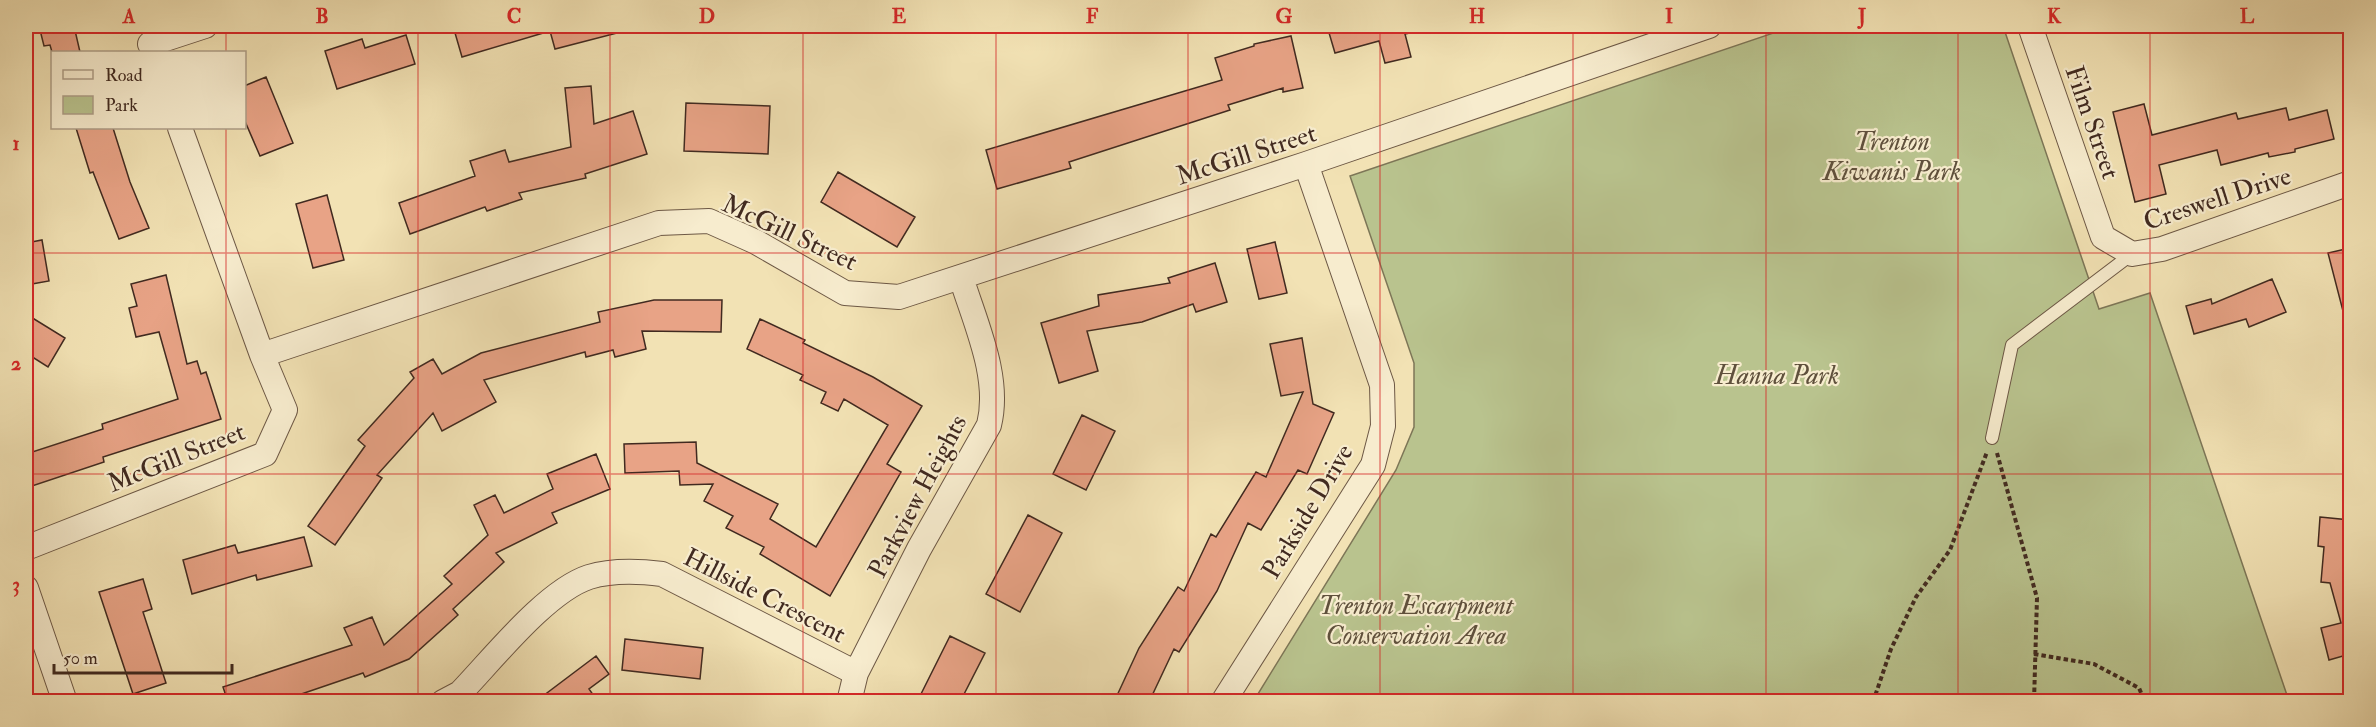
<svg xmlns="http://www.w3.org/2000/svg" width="2376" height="727" font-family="'IM FELL Double Pica',serif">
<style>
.green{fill:#b9c38e;stroke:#7d7657;stroke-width:1.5}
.building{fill:#e8a386;stroke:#412a20;stroke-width:1.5}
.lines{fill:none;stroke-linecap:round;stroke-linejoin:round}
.service-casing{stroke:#6d5845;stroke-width:14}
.minor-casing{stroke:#6d5845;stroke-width:26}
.path{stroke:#412a20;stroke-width:4;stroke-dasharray:4.5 3;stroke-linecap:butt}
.service{stroke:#f7ecce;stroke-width:12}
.minor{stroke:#f7ecce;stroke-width:24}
.grid{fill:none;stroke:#d62828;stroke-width:1.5;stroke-opacity:0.55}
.labels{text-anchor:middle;stroke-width:4.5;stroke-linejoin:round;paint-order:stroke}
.street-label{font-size:26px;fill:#412a20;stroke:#f7ecce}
.park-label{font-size:26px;font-style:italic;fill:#5f503c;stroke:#f7ecce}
.neatline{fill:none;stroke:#d62828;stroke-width:2}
.grid-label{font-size:20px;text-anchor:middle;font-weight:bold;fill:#d62828}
</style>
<rect width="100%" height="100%" fill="#f2e2b4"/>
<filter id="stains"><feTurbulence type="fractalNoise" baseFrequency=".00333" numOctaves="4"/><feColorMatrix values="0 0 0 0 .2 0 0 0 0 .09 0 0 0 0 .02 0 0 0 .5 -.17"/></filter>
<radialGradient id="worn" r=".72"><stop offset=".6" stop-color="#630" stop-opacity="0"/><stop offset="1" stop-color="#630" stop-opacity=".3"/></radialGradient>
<path class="green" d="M1794,26H2003L2099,309L2150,293L2289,701L1253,702L1396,470L1414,427V363L1350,176Z"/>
<path class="building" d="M39,26H74L80,52H52L50,45L44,46Z
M453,26H620L621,32L555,49L550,31L462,57Z
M1327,26H1414L1415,32L1405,34L1411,57L1385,63L1379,41L1335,53Z
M406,35L415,64L337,89L325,51L362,39L365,48Z
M1291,36L1303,88L1283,92V88L1228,105L1230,110L1069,162L1071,168L997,189L986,150L1222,80L1215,58L1254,46V44Z
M266,77L293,143L260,156L244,119V86Z
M591,86L594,124L633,111L647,154L585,174L586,178L519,193L522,199L487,211L485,207L410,234L399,203L475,176L470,161L505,150L509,162L571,147L565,88Z
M686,103L770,106L768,154L684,151Z
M2144,104L2152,135L2236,113L2238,119L2286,108L2289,120L2327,110L2334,139L2295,149V152L2269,157L2268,153L2221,165L2217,150L2159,165L2166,194L2135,202L2113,112Z
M76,128H113L130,182L149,228L119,239L93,172L90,173Z
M838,172L915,217L897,247L821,202Z
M327,195L344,260L313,268L296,204Z
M42,240L49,281L26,285V243Z
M1275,242L1287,293L1259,299L1247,249Z
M2350,248V314L2344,315L2328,253Z
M1215,263L1227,302L1196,312L1193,304L1142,322L1087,331L1098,371L1059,383L1041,323L1099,306L1098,295L1170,283L1168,278Z
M166,275L187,364L197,361L201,374L206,372L221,419L103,457L104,462L26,488V454L103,429L102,424L178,399L159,332L136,337L129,308L137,306L131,284Z
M2272,279L2286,312L2249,327L2246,319L2194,334L2186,306L2211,299L2212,304Z
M654,300H722L721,332L642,331L646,349L615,357L613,350L586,357L585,352L484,380L496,402L442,431L433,413L377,475L382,478L335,545L308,526L365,446L358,440L414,378L410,372L433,359L442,374L481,353L600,322L598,312Z
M26,314L65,338L48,367L26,353Z
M760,319L805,340L803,343L873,377L922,406L887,464L901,472L830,596L760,554L764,547L726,528L733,516L704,501L713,484L680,485L679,471L625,473L624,444L696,442L697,463L778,504L770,519L816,547L888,425L844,399L838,411L821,403L826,392L800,380L803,375L747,349Z
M1302,338L1313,404L1334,413L1307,474L1298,470L1261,530L1248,523L1217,591L1179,652L1174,649L1149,702H1114L1139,648L1178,587L1184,591L1211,534L1216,537L1256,472L1266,477L1303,392L1281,396L1270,344Z
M1082,415L1115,431L1086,490L1053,474Z
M596,454L610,489L552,513L557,523L496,553L504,562L453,609L458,615L409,659L365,677L363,673L278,702H228L223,687L352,645L344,628L372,617L384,645L452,584L444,576L488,535L474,505L495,495L504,513L553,489L547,474Z
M1028,515L1062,533L1020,612L986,594Z
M2320,517L2350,520V654L2329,660L2321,628L2341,623L2330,583L2321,582L2324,547L2318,546Z
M304,537L312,566L257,580L256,575L192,594L183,560L235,545L238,553Z
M143,579L152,609L143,612L166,683L133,694L99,592Z
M950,636L985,653L960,702H917Z
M625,639L703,648L700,679L622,670Z
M596,656L609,674L589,689L598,702H535Z"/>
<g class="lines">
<g class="service-casing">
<path id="service" d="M1992,438L2012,345L2132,254"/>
</g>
<g class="minor-casing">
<path id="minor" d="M2030,26L2103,237L2132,254L2162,249L2350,183
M150,44L205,26
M262,355L659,223L709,221L756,242L845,293L899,297L1306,164L1709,26
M26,548L265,454L285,410L262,355L180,128
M26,588L65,702
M443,702L460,693C492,660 546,591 589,577C612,570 638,571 662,574L856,673
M849,702L856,673L919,549L989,425C1001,377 975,323 961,277
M1223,702L1373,465L1383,426L1382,385L1306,164"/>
</g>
<path class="path" d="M1997,453L2037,598L2034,702
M2034,654L2094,664L2139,688L2145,702
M1873,702L1891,649L1916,597L1950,550L1987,452"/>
<use href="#service" class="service"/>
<use href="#minor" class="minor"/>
</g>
<path class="grid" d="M226,26V52M418,26V702M610,26V702M803,26V702M996,26V702M1188,26V702M1380,26V702M1573,26V702M1766,26V702M1958,26V702M2150,26V702M226,128V702M26,253H2350M26,474H2350"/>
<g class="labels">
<g class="street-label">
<text transform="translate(2093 122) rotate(71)" y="9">Film Street</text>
<text transform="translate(1246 154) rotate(-18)" y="9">McGill Street</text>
<text transform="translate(2217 198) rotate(-18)" y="9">Creswell Drive</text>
<text transform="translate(790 232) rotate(25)" y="9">McGill Street</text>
<text transform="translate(176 457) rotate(-22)" y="9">McGill Street</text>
<text transform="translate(917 496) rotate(-62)" y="9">Parkview Heights</text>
<text transform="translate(1307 511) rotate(-59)" y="9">Parkside Drive</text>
<text transform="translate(765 595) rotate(27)" y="9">Hillside Crescent</text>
</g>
<g class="park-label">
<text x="1892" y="150">Trenton<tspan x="1892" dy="30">Kiwanis Park</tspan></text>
<text x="1777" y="384">Hanna Park</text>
<text x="1416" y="614">Trenton Escarpment<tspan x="1416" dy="30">Conservation Area</tspan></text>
</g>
</g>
<rect width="2376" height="727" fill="none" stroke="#f2e2b4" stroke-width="66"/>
<rect x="51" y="51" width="195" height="78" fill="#f7ecce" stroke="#ae9e88" stroke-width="1.5"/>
<rect x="63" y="70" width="30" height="9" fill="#f7ecce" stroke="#ae9e88" stroke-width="1.5"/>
<text x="105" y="81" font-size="18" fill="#412a20">Road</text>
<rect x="63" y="96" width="30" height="18" fill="#b9c38e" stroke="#ae9e88" stroke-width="1.5"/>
<text x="105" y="111" font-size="18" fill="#412a20">Park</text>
<path d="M54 664v9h178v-9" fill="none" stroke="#412a20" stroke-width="3"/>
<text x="63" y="664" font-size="18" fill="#412a20" stroke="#f7ecce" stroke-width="4.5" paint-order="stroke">50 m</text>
<rect x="33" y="33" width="2310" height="661" class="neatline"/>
<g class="grid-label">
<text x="129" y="23">A</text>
<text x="322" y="23">B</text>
<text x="514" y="23">C</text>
<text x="707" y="23">D</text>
<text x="899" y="23">E</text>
<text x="1092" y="23">F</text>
<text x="1284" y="23">G</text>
<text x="1477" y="23">H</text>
<text x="1669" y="23">I</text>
<text x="1862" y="23">J</text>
<text x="2054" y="23">K</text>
<text x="2247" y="23">L</text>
<text x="16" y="150">1</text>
<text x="16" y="370">2</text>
<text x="16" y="591">3</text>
</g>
<rect width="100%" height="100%" filter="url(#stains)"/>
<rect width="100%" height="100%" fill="url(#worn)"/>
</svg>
